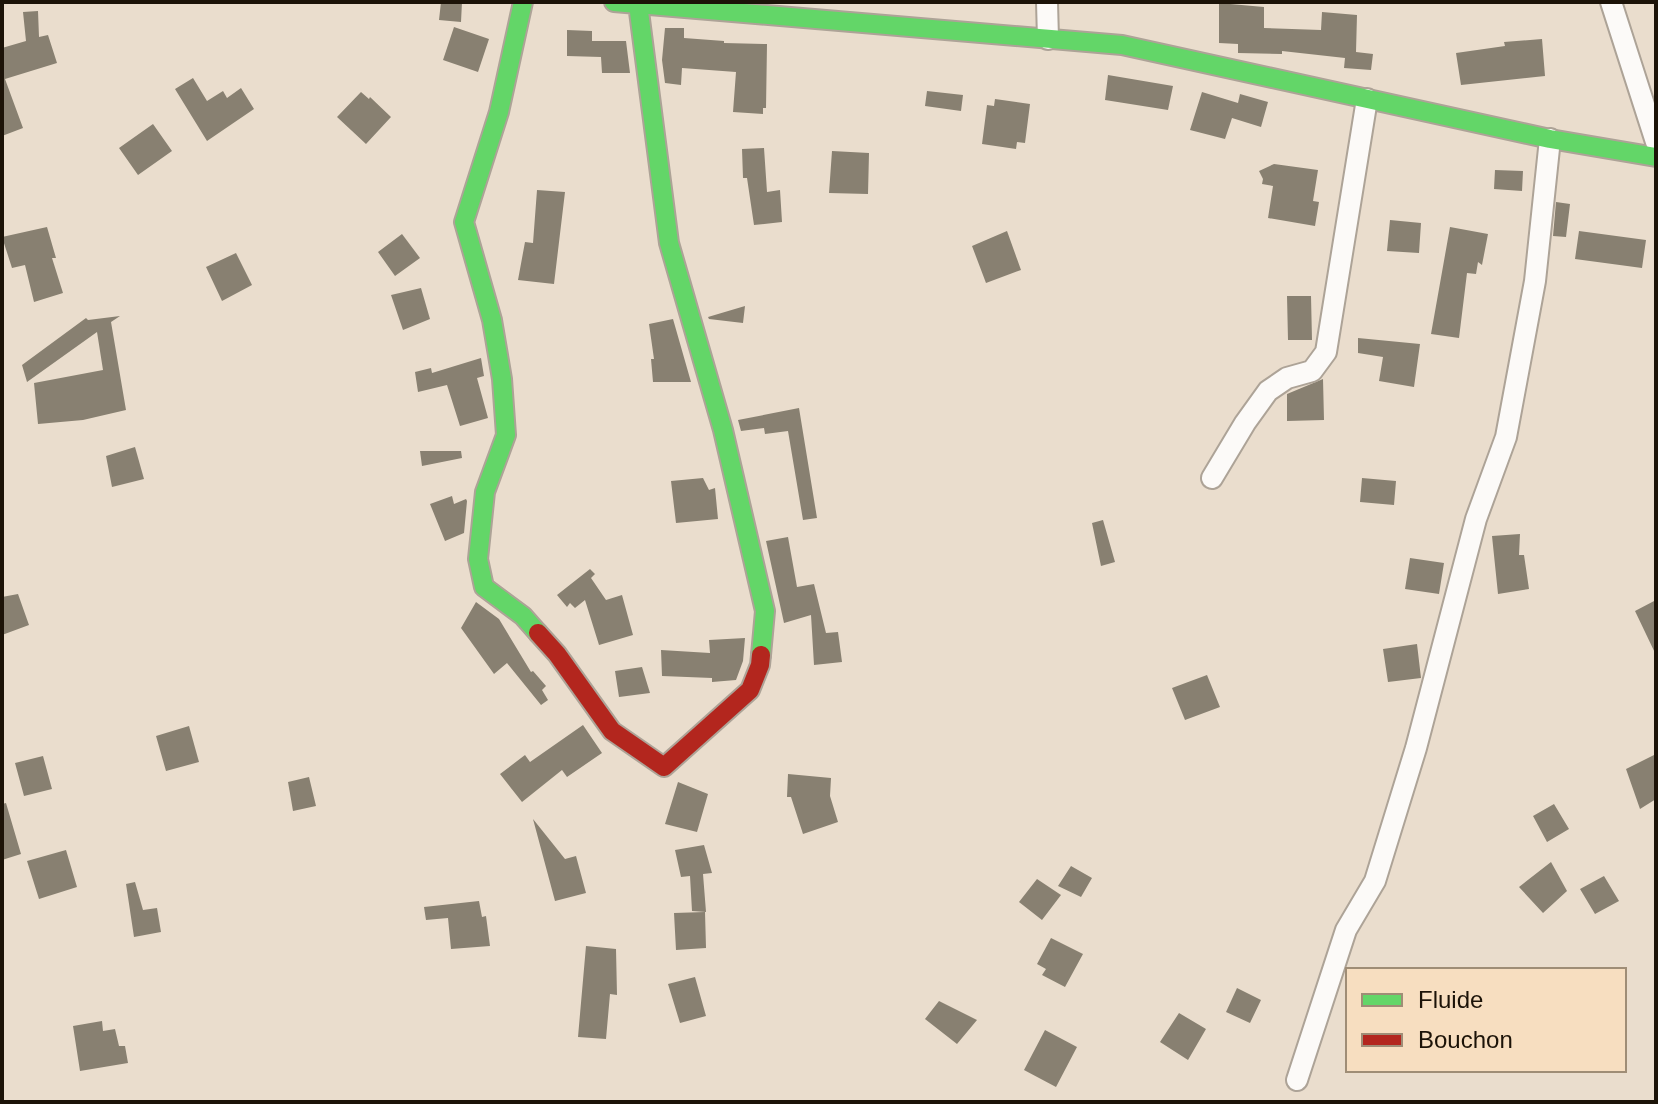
<svg xmlns="http://www.w3.org/2000/svg" width="1658" height="1104" font-family="Helvetica,sans-serif">
<style>
.building{fill:#888071}
.lines{fill:none;stroke-linecap:round;stroke-linejoin:round}
.street-casing{stroke:#ada397;stroke-width:24}
.fast-casing{stroke:#ada397;stroke-width:22}
.jam-casing{stroke:#ada397;stroke-width:22}
.street{stroke:#fcfaf8;stroke-width:20}
.fast{stroke:#63d668;stroke-width:18}
.jam{stroke:#b3261e;stroke-width:18}
</style>
<rect width="100%" height="100%" fill="#eaddcd"/>
<path class="building" d="M441,2H462L461,22L439,20Z
M1219,3L1264,7V28L1321,30L1322,12L1357,15L1356,52L1373,54L1371,70L1344,68L1345,58L1282,51V54L1238,53V44L1219,43Z
M38,11L39,37L48,35L57,63L5,79L23,128L2,136V48L26,41L23,12Z
M454,27L489,39L478,72L443,60Z
M665,28H684V38L724,41V43L767,44L766,108H763V114L733,112L736,72L682,68L681,85L665,83L662,60Z
M567,30L592,31V41H626L630,73H602L601,57L567,56Z
M1542,39L1545,76L1461,85L1456,53L1505,46L1504,42Z
M1108,75L1173,86L1168,110L1105,100Z
M193,78L207,101L223,91L227,98L241,88L254,109L207,141L175,89Z
M927,91L963,95L961,111L925,106Z
M361,92L369,99L370,97L391,117L366,144L337,117Z
M1202,92L1238,103L1240,94L1268,102L1261,127L1232,118L1225,139L1190,130Z
M995,99L1030,104L1025,143L1017,142L1016,149L982,144L987,105L994,106Z
M153,124L172,151L138,175L119,148Z
M764,148L767,192L780,190L782,222L754,225L747,178H743L742,149Z
M832,151L869,153L868,194L829,193Z
M1274,164L1318,170L1313,201L1319,202L1315,226L1268,218L1273,186L1262,184L1263,179L1259,171Z
M1495,170L1523,171L1522,191L1494,189Z
M537,190L565,192L554,284L518,280L525,242L533,243Z
M1556,202L1570,204L1566,237L1553,236Z
M1390,220L1421,223L1419,253L1387,251Z
M47,227L56,258H52L63,293L34,302L25,265L12,268L2,237Z
M1450,227L1488,234L1482,265L1478,262L1476,274L1467,273L1459,338L1431,334Z
M1007,231L1021,270L986,283L972,246Z
M1579,231L1646,240L1642,268L1575,259Z
M402,234L420,258L395,276L378,252Z
M236,253L252,285L222,301L206,267Z
M421,288L430,319L403,330L391,295Z
M1287,296H1311L1312,340H1288Z
M745,306L743,323L709,319L708,317Z
M120,316L111,322L126,410L83,420L38,424L34,383L103,370L97,332L27,382L22,365L86,318L88,320Z
M673,319L691,382H653L651,359H654L649,324Z
M1358,338L1420,344L1414,387L1379,381L1383,357L1358,353Z
M481,358L484,376L477,378L488,418L460,426L447,385L418,392L415,372L431,368L432,373Z
M1323,379L1324,420L1287,421V394Z
M799,408L817,518L803,520L788,431L765,434L764,428L741,431L738,420Z
M135,447L144,479L112,487L106,456Z
M420,451H461L462,458L422,466Z
M703,478L709,490L715,488L718,519L676,523L671,481Z
M1362,478L1396,481L1394,505L1360,502Z
M452,496L454,504L466,499L467,501L464,533L445,541L430,504Z
M1103,520L1115,562L1101,566L1092,523Z
M1520,534L1519,555H1524L1529,589L1498,594L1492,536Z
M788,537L797,587L814,584L826,633L838,632L842,662L814,665L811,615L784,623L766,541Z
M1410,558L1444,563L1439,594L1405,589Z
M590,569L595,574L591,578L606,600L622,595L633,635L599,645L585,600L575,608L570,603L567,607L557,595Z
M18,594L29,625L2,635V597Z
M1656,600V655L1635,611Z
M476,602L499,619L531,672L533,671L546,686L542,690L548,700L541,705L507,663L494,674L461,628Z
M745,638L743,661L736,680L712,682V678L662,676L661,650L710,653L709,640Z
M1417,644L1421,678L1388,682L1383,649Z
M642,667L650,693L619,697L615,671Z
M1207,675L1220,707L1185,720L1172,688Z
M583,725L602,753L567,777L562,770L522,802L500,774L525,755L530,762Z
M189,726L199,762L166,771L156,736Z
M1656,754V799L1640,809L1626,769Z
M43,756L52,789L24,796L15,763Z
M788,774L831,778L830,796L838,822L803,834L791,797H787Z
M309,777L316,806L293,811L288,782Z
M678,782L708,794L697,832L665,824Z
M6,803L21,854L2,860V804Z
M1554,804L1569,829L1547,842L1533,816Z
M533,819L565,859L576,856L586,893L555,901Z
M704,845L712,873L703,874L706,912L692,911L690,876L681,877L675,850Z
M66,850L77,887L39,899L27,861Z
M1551,862L1567,891L1543,913L1519,887Z
M1071,866L1092,878L1081,897L1058,886Z
M1604,876L1619,901L1595,914L1580,889Z
M1037,879L1061,895L1042,920L1019,902Z
M135,882L143,910L157,908L161,932L134,937L126,884Z
M479,901L482,917L486,916L490,946L451,949L448,918L426,920L424,907Z
M705,912L706,948L676,950L674,913Z
M1051,938L1083,954L1065,987L1042,975L1046,969L1037,964Z
M586,946L616,949L617,995L610,994L606,1039L578,1037Z
M695,977L706,1016L680,1023L668,984Z
M1237,988L1261,1000L1250,1023L1226,1012Z
M939,1001L977,1020L957,1044L925,1019Z
M1179,1013L1206,1029L1188,1060L1160,1042Z
M102,1021L103,1031L115,1029L119,1046H125L128,1063L80,1071L73,1026Z
M1045,1030L1077,1047L1056,1087L1024,1070Z"/>
<g class="lines">
<g class="street-casing">
<path id="street" d="M1047,2L1048,39
M1611,2L1656,142
M1212,478L1245,423L1268,391L1287,378L1312,371L1326,352L1367,99
M1297,1080L1346,930L1375,881L1416,748L1476,519L1506,437L1535,281L1550,139"/>
</g>
<g class="fast-casing">
<path id="fast" d="M523,2L499,112L464,222L492,320L502,379L506,435L485,492L478,559L484,587L523,616L538,633
M614,2L1122,45L1550,139L1656,157
M638,4L669,243L723,430L765,611L761,655"/>
</g>
<g class="jam-casing">
<path id="jam" d="M538,633L557,654L612,731L664,767L750,690L760,665L761,655"/>
</g>
<use href="#street" class="street"/>
<use href="#fast" class="fast"/>
<use href="#jam" class="jam"/>
</g>
<rect width="1658" height="1104" fill="none" stroke="#1c1308" stroke-width="8"/>
<rect x="1346" y="968" width="280" height="104" fill="#f7dec0" stroke="#9f8d76" stroke-width="2"/>
<rect x="1362" y="994" width="40" height="12" fill="#63d668" stroke="#9f8d76" stroke-width="2"/>
<text x="1418" y="1008" font-size="24" fill="#1c1308">Fluide</text>
<rect x="1362" y="1034" width="40" height="12" fill="#b3261e" stroke="#9f8d76" stroke-width="2"/>
<text x="1418" y="1048" font-size="24" fill="#1c1308">Bouchon</text>
</svg>
